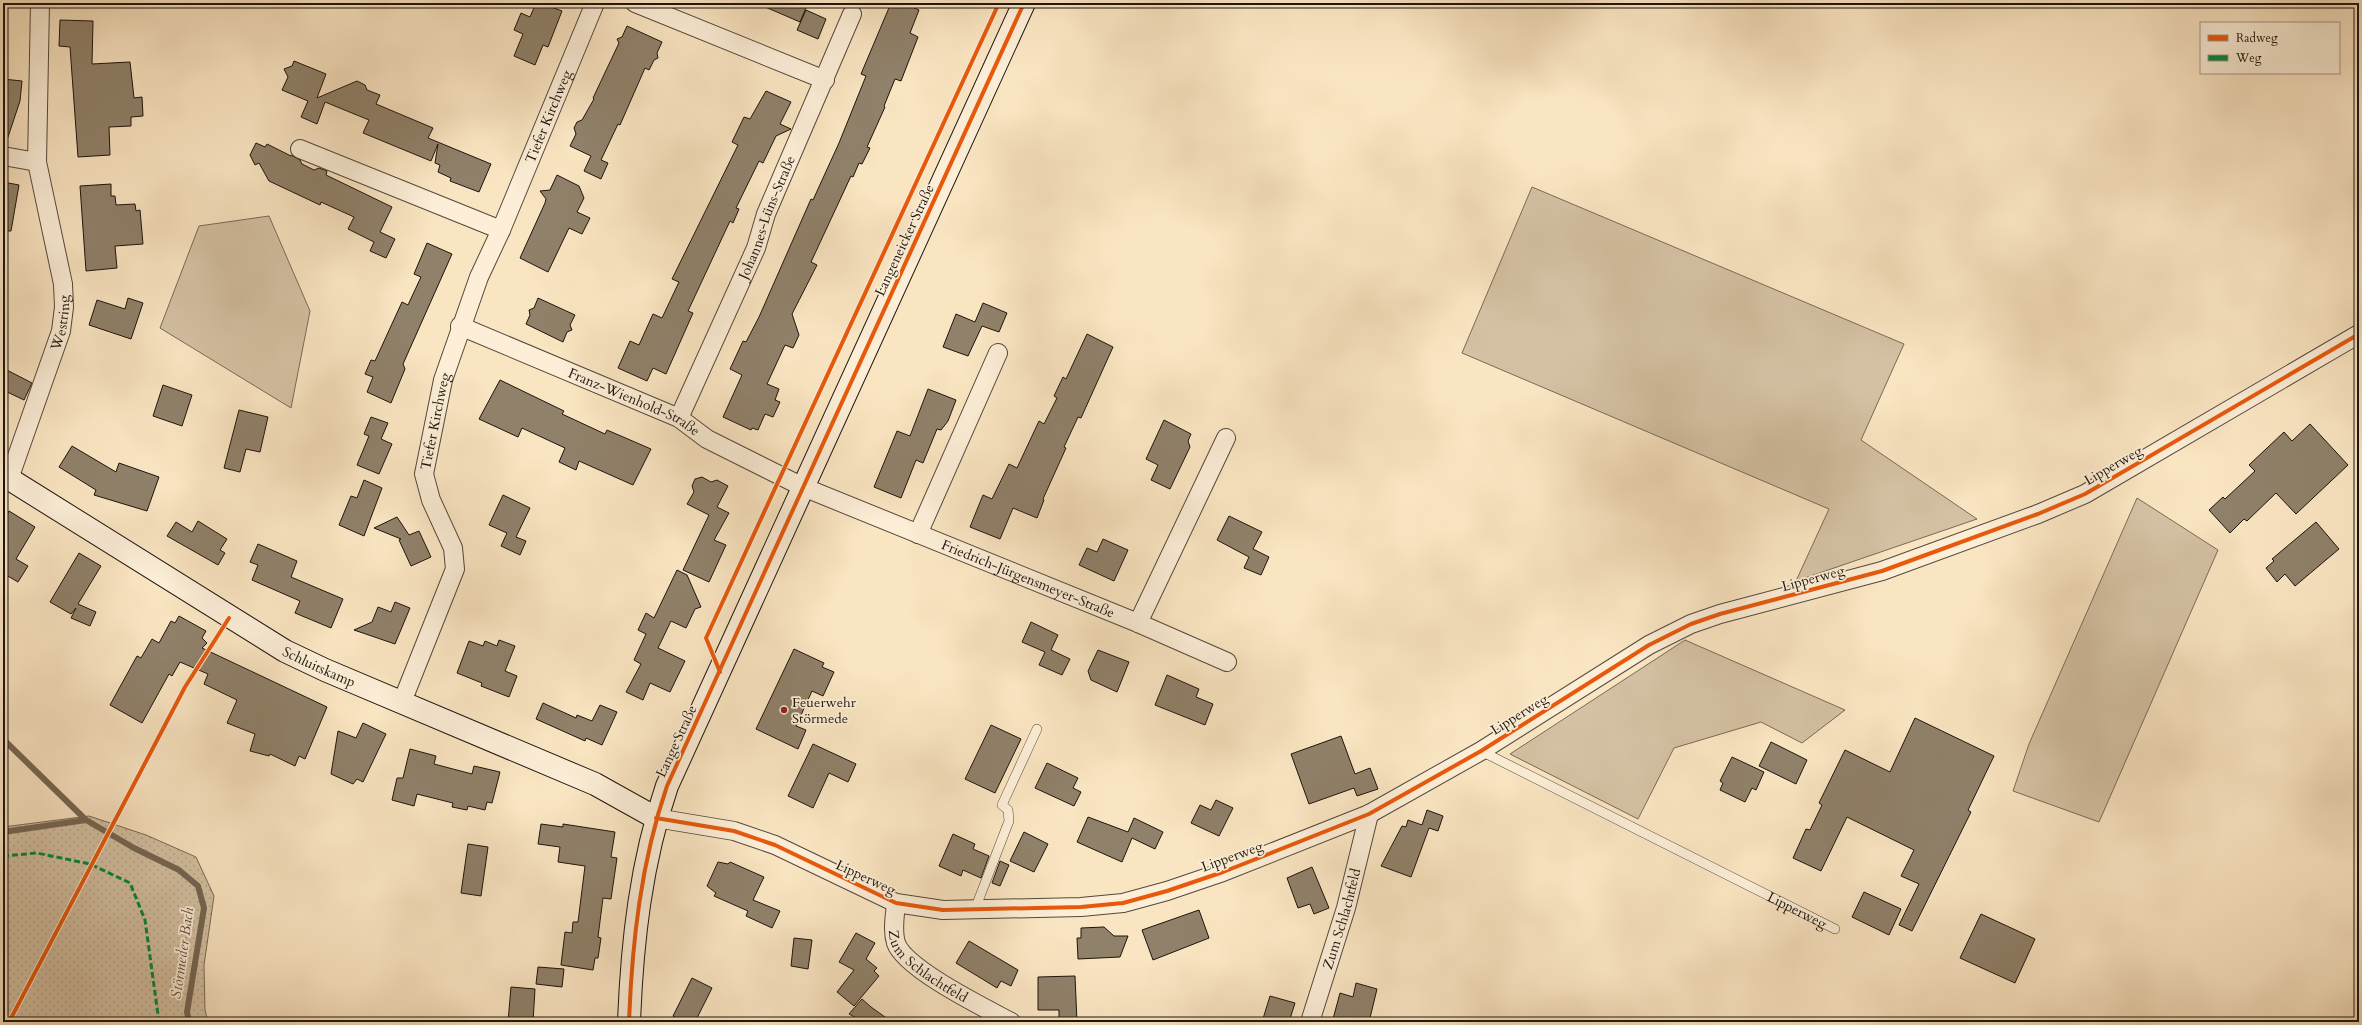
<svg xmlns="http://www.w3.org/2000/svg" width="2362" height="1025" font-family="Cardo,serif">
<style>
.grass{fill:#d4c1a3;stroke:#786a57}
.park{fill:url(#park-dots);stroke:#786a57}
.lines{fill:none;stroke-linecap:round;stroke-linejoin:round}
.stream{stroke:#756754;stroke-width:6}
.building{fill:#90816a;stroke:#1d140b}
.service-casing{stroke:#544839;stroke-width:10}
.minor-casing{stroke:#544839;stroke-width:20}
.secondary-casing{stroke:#1d140b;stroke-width:24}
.service{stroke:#fceed7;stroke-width:9}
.minor{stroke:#fceed7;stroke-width:18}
.secondary{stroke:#fceed7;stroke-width:22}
.quiet{stroke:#00873e;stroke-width:3;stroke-dasharray:6 3;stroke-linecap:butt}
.cycleway-casing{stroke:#fceed7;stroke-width:6}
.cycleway{stroke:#e8590c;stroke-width:4}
.poi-dot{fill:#8f2418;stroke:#fceed7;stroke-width:1.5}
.labels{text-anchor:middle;stroke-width:3.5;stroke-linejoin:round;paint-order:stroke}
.street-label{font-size:14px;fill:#1d140b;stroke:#fceed7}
.poi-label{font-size:14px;fill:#1d140b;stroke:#fceed7;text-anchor:start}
.water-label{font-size:15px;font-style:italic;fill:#5f5241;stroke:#fceed7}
</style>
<defs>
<pattern id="park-dots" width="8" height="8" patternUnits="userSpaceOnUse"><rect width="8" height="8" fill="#d4c1a3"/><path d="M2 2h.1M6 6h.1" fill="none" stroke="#b6a58b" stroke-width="1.8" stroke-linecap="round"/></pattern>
</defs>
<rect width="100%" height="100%" fill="#fae5c2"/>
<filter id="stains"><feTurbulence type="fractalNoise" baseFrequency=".005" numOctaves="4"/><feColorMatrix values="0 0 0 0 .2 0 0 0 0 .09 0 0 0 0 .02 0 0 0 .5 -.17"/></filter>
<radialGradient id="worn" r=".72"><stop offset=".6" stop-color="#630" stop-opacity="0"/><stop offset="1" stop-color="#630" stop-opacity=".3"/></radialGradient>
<path class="grass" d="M1532,187L1904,344L1861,440L1977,519L1796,581L1829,509L1462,353Z
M269,216L310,311L291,408L160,328L199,226Z
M2137,498L2218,550L2099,822L2013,791L2029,744Z
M1685,640L1845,710L1802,743L1761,722L1674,748L1638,819L1510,754Z"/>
<path class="park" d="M89,816L146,835L196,857L214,896L204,965L205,1010L208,1022H3V827Z"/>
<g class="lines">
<path class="stream" d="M3,739L86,820
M3,832L86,820L134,848L179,870L198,886L204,908L187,1012L189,1022"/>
</g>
<path class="building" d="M536,3H541L562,11L548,47L543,45L535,65L514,56L523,34L514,30L521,13L530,17Z
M756,3H808L800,22Z
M891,3H904L919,10L910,33L918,37L901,81L895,79L884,106L885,107L867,147L870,148L862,164L859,163L853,177L851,176L811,262L817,265L792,314L799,335L793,348L785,345L767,384L779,389L775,400L780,402L773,417L765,414L758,430L752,428L751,430L723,417L742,375L730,369L743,341L746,342L759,317L811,199L813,200L839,143L866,76L861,74Z
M806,10L826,19L818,39L797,30Z
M60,20L93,21L92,64L130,62L134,98L142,97L143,116L131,117V126L109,127L110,155L78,157L70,47L59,46Z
M627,26L662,42L657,53L658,58L654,60L649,70L645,68L620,125L618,124L601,160L608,163L601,179L584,171L591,156L570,146L576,134L574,128L577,122L582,120L594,99L593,98L619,43L617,39L622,37Z
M294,61L326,74L317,98L357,81L365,85L367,90L380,95L376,104L433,128L428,138L491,164L479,192L450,181L451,178L438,172L440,165L435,163L438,144L431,161L363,133L369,120L325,102L317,124L301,117L308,101L282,90L288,77L284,69L292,66Z
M3,79L22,81L20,101L6,143L3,142Z
M766,91L791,102L780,124L791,129L776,136L763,163L759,161L736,208L739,209L733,223L730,221L688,311L693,313L666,374L653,368L647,381L618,368L630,341L639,345L653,314L662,318L679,282L672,279L738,145L732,142L744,117L750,119Z
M256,143L265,147L267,144L291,156V155L300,160L302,164L314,170L319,168L327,171L326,175L392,207L380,232L395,239L386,258L370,251L374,242L348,229L354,217L321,202L320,205L269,181L259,163L255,165L250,155Z
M557,175L579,186L584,198L577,212L590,218L582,234L569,228L548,272L520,258L545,203L546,199L540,191L550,190Z
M3,182L19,185L11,231H3Z
M111,184V196H115L116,205L135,204L136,211L140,210L143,244L115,246L117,268L86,271L80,186Z
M427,243L452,254L403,364L405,369L391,403L367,392L373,377L365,374L371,360L375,361L402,302L408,305L421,277L414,274Z
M128,298L143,303L131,339L89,325L97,300L125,309Z
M538,298L575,315L570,325L572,330L567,332L563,342L526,324L530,315L529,310L534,308Z
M983,303L1007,313L999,332L982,326L968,356L943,347L956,314L975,322Z
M1087,334L1113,347L1081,418L1078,417L1064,447L1066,448L1043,499L1044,500L1037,518L1013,508L1000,539L970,527L983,495L992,499L1009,464L1017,468L1039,421L1044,424L1057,398L1054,396L1063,377L1066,379Z
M3,368L32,383L24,400L3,390Z
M500,380L564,411L562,414L605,434L607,430L651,449L633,485L579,461L576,470L559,462L565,448L522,428L518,437L479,419Z
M163,385L192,395L182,426L153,416Z
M928,389L956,400L948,421L941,430L937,429L923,463L916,460L901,498L874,487L897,431L910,436Z
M239,410L268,417L260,452L246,449L240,472L224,468Z
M371,417L388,423L381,439L392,444L379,474L357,465L369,436L364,434Z
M1164,420L1191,434L1188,441L1190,447L1170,489L1151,480L1158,465L1146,459Z
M2310,424L2348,465L2296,514L2276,493L2247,521L2244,519L2230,533L2209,510L2223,497L2225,499L2255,471L2249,465L2284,432L2292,441Z
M72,446L116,472L119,463L159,477L147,511L94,495L96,490L59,467Z
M702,477L711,482L717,480L728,486L717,507L729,513L714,540L726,545L709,582L683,570L709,515L687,504L694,492L692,486L695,479Z
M364,480L382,488L364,536L339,525L351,496L357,498Z
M503,495L530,508L516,537L526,541L520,555L501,546L507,533L489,525Z
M9,511L35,527L16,559L28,566L18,582L6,575L3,581V522Z
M1229,516L1262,532L1253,549L1269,557L1261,575L1244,568L1249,557L1217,540Z
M397,517L409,535L419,531L431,557L411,566L399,540L401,539L374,528Z
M198,521L227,539L220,550L225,553L218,565L167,536L176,522L192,532Z
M2316,522L2339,549L2295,586L2285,574L2277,582L2266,568L2274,561L2272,559Z
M1103,539L1128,550L1114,581L1079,565L1087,548L1097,552Z
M258,544L297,561L291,577L343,599L331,628L295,613L300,601L252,580L258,565L250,562Z
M79,553L101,566L78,604L96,612L90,626L71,618L76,608L71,614L50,602Z
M677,570L687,575L701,607L695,609L686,628L671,621L658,648L685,661L670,692L650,683L643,700L626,692L641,664L634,660L646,634L638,630L646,613L654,618Z
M395,602L410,608L395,644L354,630L372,622L378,607L391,612Z
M179,616L206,631L202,638L207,643L202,648L327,707L305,759L299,756L295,766L270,754L269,756L250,751L255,734L227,723L237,700L204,684L208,674L180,662L172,676L169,674L142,723L110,705L137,656L141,658L152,639L159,643L171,621L175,623Z
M1031,622L1058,635L1051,650L1070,659L1062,675L1039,665L1045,652L1022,642Z
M499,640L515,646L505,671L517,676L509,697L481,686L482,683L457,673L469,641L483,646L485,641L497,646Z
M794,649L824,663L822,667L834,672L823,696L812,691L796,726L806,730L798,749L756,729Z
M1098,650L1129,662L1117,692L1091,680L1088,671Z
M1167,675L1199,689L1196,697L1213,704L1205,725L1155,705Z
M543,703L576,718L577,715L592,721L600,705L617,712L602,745L586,738L585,741L536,719Z
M1915,718L1994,756L1968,810L1971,812L1912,931L1899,925L1919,884L1901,876L1914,850L1847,817L1821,871L1793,858L1806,829L1810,830L1822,805L1819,803L1845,750L1890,772Z
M363,723L386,734L363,782L357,779L353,784L331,774L338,731L356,738Z
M991,725L1021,739L995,793L965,779Z
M1341,736L1355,774L1370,768L1378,789L1357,796L1354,788L1309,804L1291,754Z
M1771,742L1807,760L1796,784L1759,766Z
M813,744L856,764L848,782L829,773L813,808L788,796Z
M410,749L436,756L434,764L472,774L474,766L500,772L492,803L487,802L485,810L468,806L467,810L452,807L453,803L417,794L414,806L392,800L397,778H403Z
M1732,757L1764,772L1756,790L1752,788L1745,802L1720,790L1723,783L1720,781Z
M1047,763L1078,778L1073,788L1081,792L1074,806L1035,788Z
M1216,800L1233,808L1219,836L1191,823L1200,805L1211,810Z
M1427,810L1443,816L1438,831L1429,828L1411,877L1381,866L1402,826L1406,827L1408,820L1422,825Z
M1088,817L1128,832L1134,818L1163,832L1155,849L1132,838L1122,862L1077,842Z
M541,824L563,827V824L615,832L611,857L617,858L611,899L603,898L598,937L601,938L598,958H595L593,970L561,965L565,932L572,933L573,922H578L585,866L558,862L560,847L538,844Z
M1024,832L1048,844L1034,872L1010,861Z
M953,834L975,844L973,849L989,856L981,878L963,870L961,876L939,866Z
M468,844L488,847L481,896L461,893Z
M1000,861L1009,865L1000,886L992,883Z
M718,862L728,864L730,862L764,877L753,900L780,911L772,928L746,916L748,911L714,896L716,893L707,886Z
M1312,867L1329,908L1314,914L1310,904L1298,908L1287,878Z
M1864,892L1901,909L1889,935L1852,917Z
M1199,910L1209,938L1153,960L1142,930Z
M1981,914L2035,939L2015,983L1960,958Z
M1104,927L1114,936H1128L1120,957L1078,959L1077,938H1081V928Z
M856,933L875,943L866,959L877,968L874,971L879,976L854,1006L837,992L854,970L839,962Z
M794,938L812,940L808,969L791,966Z
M969,941L1018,970L1011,986L1001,981L997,988L956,963Z
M538,967L564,969L562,987L536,984Z
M1075,976L1077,1022H1059V1010H1038V977Z
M692,978L712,988L695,1022H684L673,1016Z
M1356,983L1377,989L1369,1022H1344L1333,1019L1340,993L1353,997Z
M511,987L535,989L533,1022H508Z
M1270,996L1295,1003L1289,1022H1262Z
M862,999L871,1007L892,1022H864L849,1014Z"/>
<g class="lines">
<g class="service-casing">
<g id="service">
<path id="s1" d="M1481,751L1835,929"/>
<path d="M975,909L1009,821L1008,810L1002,805L1037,729"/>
</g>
</g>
<g class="minor-casing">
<g id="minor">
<path d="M635,3L825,80"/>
<path d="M300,149L501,230"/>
<path d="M3,156L37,162"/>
<path id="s2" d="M460,326L679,418L707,439L803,487L1138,623L1227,662"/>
<path id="s3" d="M679,418L756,248L766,214L852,14"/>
<path id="s4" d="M9,479L61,331L64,307L63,284L37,162L40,3"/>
<path d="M918,534L998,353"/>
<path d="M1138,623L1226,438"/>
<path id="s5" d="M402,702L455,569L453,548L431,500L424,474L443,380L479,277L501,230L595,3"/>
<path d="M656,818L734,831L775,845L896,903L943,910L1081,907L1123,903L1167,891L1223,872L1369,814L1481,751L1649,645L1691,624L1720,614L1882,571L2038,514L2085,494L2359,334"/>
<path id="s6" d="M896,903C895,916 892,930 896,943C905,969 985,1008 1011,1022"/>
<path id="s7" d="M1310,1022L1346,908L1369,814"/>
</g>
</g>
<g class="secondary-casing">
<g id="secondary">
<path id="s8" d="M3,475L285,651L325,670L595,784L656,818"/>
<path d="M629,1022C632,942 641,862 667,786L1024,3"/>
</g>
</g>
<use href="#service" class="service"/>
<use href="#minor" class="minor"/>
<use href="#secondary" class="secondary"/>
<path class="quiet" d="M3,856L37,853L90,864L130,883L145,920L159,1022"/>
<g class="cycleway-casing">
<path id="cycleway" d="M720,672L706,638L999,3
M656,818L734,831L775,845L896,903L943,910L1081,907L1123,903L1167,891L1223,872L1369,814L1481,751L1649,645L1691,624L1720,614L1882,571L2038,514L2085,494L2359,334
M9,1022L185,687L229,618
M629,1022C632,942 641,862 667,786L1024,3"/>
</g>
<use href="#cycleway" class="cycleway"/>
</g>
<circle class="poi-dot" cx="784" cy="710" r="4"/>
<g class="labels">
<g class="street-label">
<text dy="5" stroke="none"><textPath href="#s5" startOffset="624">Tiefer Kirchweg</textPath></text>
<text dy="5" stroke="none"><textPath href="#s3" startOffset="219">Johannes-Lüns-Straße</textPath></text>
<text transform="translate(904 240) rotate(-65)" y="5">Langeneicker Straße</text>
<text dy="5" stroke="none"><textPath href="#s4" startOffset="165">Westring</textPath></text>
<text dy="5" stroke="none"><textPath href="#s2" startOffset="190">Franz-Wienhold-Straße</textPath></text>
<text dy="5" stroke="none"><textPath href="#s5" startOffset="298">Tiefer Kirchweg</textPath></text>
<text transform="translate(2113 465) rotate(-30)" y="5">Lipperweg</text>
<text transform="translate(1813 578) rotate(-15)" y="5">Lipperweg</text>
<text dy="5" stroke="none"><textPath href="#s2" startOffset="623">Friedrich-Jürgensmeyer-Straße</textPath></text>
<text dy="5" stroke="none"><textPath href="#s8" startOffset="370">Schluitskamp</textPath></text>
<text transform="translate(1519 714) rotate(-32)" y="5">Lipperweg</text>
<text transform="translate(676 741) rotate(-65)" y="5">Lange Straße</text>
<text transform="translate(1232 856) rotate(-20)" y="5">Lipperweg</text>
<text transform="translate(866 877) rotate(25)" y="5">Lipperweg</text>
<text dy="5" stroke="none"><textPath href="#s1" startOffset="354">Lipperweg</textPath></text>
<text dy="5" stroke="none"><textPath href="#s7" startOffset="108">Zum Schlachtfeld</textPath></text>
<text dy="5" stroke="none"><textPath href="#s6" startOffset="79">Zum Schlachtfeld</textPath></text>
</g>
<g class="poi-label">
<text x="792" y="707">Feuerwehr<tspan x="792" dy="16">Störmede</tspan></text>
</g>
<g class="water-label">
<text transform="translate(182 953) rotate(-82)" y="5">Störmeder Bach</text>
</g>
</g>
<rect width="2362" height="1025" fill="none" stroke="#fae5c2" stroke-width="16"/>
<rect x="4" y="4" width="2354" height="1017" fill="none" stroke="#1d140b" stroke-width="2"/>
<rect x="8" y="8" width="2346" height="1009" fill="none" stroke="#1d140b"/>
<rect x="2200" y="22" width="140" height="52" fill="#fceed7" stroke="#a39785"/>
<rect x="2208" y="35" width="20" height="6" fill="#e8590c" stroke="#a39785"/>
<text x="2236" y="42" font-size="12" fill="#1d140b">Radweg</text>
<rect x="2208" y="55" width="20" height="6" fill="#00873e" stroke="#a39785"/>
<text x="2236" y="62" font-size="12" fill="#1d140b">Weg</text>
<rect width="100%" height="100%" filter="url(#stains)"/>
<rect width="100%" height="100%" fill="url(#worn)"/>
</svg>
